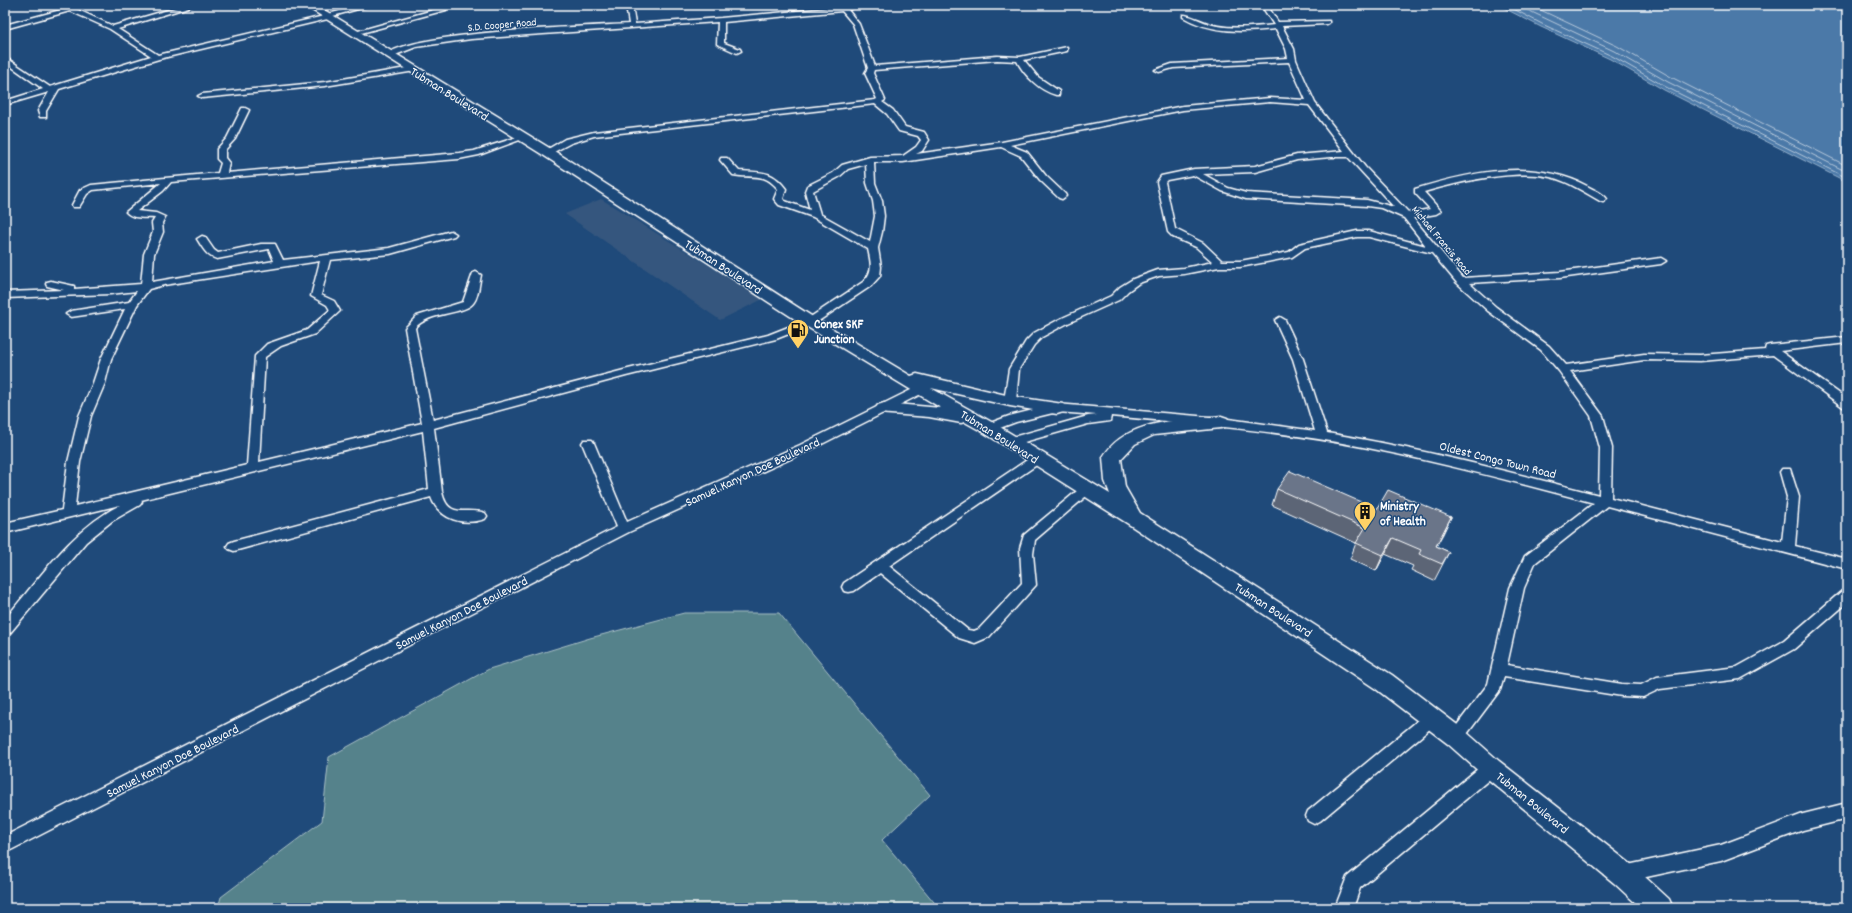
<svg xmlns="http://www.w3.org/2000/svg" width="1852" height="913" font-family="Dekko,sans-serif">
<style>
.built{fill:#36577e}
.green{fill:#54828b;stroke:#aac0c5}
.water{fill:#4b79a8;stroke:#93afcb}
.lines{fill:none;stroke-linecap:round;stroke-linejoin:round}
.shore{stroke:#b7c9dc;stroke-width:1}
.minor-casing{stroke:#fff;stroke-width:3}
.highway-casing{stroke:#fff;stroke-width:3}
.minor{fill:#1f4a7a;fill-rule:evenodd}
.highway{fill:#1f4a7a;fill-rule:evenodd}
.wall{fill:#5b6576;stroke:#fff}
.shaded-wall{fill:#4a5260;stroke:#fff}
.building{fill:#6a7589;stroke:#fff}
.labels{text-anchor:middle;stroke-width:3;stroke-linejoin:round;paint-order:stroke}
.far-street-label{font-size:11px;fill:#fff;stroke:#1f4a7a}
.street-label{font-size:13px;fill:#fff;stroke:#1f4a7a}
.poi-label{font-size:13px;font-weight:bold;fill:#fff;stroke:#1f4a7a;text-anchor:start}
</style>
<rect width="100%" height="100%" fill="#1f4a7a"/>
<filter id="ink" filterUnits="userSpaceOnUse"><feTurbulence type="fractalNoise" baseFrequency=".025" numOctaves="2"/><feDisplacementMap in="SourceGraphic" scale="8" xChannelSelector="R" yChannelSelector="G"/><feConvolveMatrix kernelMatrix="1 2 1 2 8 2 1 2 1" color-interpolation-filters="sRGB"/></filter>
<g filter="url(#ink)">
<path class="built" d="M601,199L763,299L720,320L565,214Z"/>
<path class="green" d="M684,613H779L930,795L882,840L939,908H218L221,897L322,821L329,757L489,669L590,638Z"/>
<path class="water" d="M1498,5H1847V182L1664,90L1610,59L1541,27Z"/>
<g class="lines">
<path class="shore" d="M1506,5L1542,24L1612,56L1666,87L1847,178
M1517,5L1614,51L1668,82L1847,172
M1530,5L1617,46L1671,77L1847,166"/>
<g class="minor-casing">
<path id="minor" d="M68,5H74V8L113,26L185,5H195L118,29L158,55L324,16L325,15L361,5H372L333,16L332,18L159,59L59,89L46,111V117H40L38,111L49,92L5,105V101L43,89L5,62V57L50,87L151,56L110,29L70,11L5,29V25L68,8Z
M626,5H632L635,24L721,18L860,5L848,10L859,24L875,66L997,56L1020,57L1067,47V51L1024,60L1038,77L1059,91V95H1056C1040,91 1024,75 1017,61L997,60L874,70L873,73L885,100L882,102L893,110L905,127L924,132L929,140L922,151L916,154L1002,142L1183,106L1270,98L1306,100L1289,62L1173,68L1159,72L1155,70L1172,64L1288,58L1286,49L1276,29C1243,32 1212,34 1183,17V15C1189,14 1208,25 1218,26C1236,29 1255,27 1274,25L1261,5H1267L1278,22L1329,21V23L1327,24L1282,26L1294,49L1296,60L1315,103L1365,167L1409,213L1430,209L1415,193V189C1471,172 1533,158 1587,186C1594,190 1603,193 1607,199L1603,202L1600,201C1584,192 1568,181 1550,177C1515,169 1458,182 1424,192L1441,211L1436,214L1413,218L1463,278L1560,272L1661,258L1666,261L1661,264L1560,278L1469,283L1496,307L1549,346L1566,365L1644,354L1700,355L1765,350L1766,346L1770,345L1847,337V343L1780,351L1847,399V408L1843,407L1773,355L1700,361L1644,360L1570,371L1603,416L1612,448L1611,498L1782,542L1787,497L1780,472L1782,469H1790L1799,497L1795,546L1847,559V569L1607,506L1535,563L1524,588L1507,665L1622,684L1641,685L1657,677L1737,667L1784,641L1842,591L1847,590V603L1794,649L1740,679L1660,689L1643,697L1622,696L1504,677L1500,690L1461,742L1456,744L1451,742L1448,737L1488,684L1510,588L1525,556L1594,503C1519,483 1444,463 1368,448C1283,431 1197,424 1111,416L1110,421L1088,424L1010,446L1006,445L1004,442L1006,439L1088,416L1097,415L1057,412L1016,422L989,432L985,431L983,428L985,425L1009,416L1057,404L1221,418L1315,431L1293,359L1275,320L1280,317L1285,320L1303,359L1327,433C1419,448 1509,472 1599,495L1600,448L1591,416L1559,371L1541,350L1488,311L1457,283L1432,253L1369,237H1357L1305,248L1292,257L1240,267H1219L1184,274L1159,276L1139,283L1128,291L1119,300L1068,323L1042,337L1034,345L1019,369L1016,401L1014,404H1006L1004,401L1009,369L1026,341L1034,333L1060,319L1111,296L1120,287L1133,279L1158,270L1184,268L1213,262L1196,247L1173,237L1168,232L1157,182L1161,176L1194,169L1255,166L1297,155L1344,151L1309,105L1270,102L1183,110L1010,145L1027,152L1046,176L1065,194L1066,196L1062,199L1059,198L1040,180L1021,156L1001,147L903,162H874L875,183L882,201L884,216L882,232L878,248L881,267L880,276L871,286L814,324L776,339L626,376L434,428L442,492C448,520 466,507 485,513L487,516L485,519C464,526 439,520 431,497L234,551L229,549L227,546L229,543L234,541L429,489L423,431L141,500L142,502L140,505L112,521L86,542L10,633L5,635V619C39,579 72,529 120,505L5,533V523L62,510L68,462L79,416L93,383L101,359L125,309L71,317L66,314L71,311L129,302L137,291L110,294L5,298V292L64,290L47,286L46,284L47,282L51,281L74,286V289L141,284L144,254L153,232L152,223L155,218C145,217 134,220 126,212L161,183L93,190L87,194L79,207H73L72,205L80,190L91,185L218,173L221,163L217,159V149L227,138L242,108H245L249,110L235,139L225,150V158L229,163L227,173L459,153L474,151L521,136L525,138L479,155L459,159L171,182L163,191L137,211L156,213L165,217L162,223L163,232L154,254L152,282L274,261L269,249L217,259C206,256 203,248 197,239L202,236L205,237L214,250L218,253L261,244H275L283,260L389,248L451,231L456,234L454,236L390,254L330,260L321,295L334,301L340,311L315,334L281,346L265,357L259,462L422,423L405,328L417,316L463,302L473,273L476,272L481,275C479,283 479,295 474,302C466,315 429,311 415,328L433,420L624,370L768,335L806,320L863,282C874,271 871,263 868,249L813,217L779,205L774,199L778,189C763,171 752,179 733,175L720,160L721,158H727L739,171C761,173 771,169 786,189L783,199L785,201L810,210L805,191L807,186L833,173L842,165L870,157L903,156L916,147L921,140L918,136L899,131L887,114L875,104L594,136L571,143L550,154H547L543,152L565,139L594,132L875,100L877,99L865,73L868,68L853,24L842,11L724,22V43L740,49L741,51L737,53L717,44L718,22L471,39L416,47L390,57L386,55C413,31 585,27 629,24ZM1331,157H1348L1394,207L1367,200L1246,193L1228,188L1203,174L1255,172L1297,160ZM866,164L867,183L873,201L875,216L870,242L820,214L813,191L839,177L848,169ZM1193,175L1222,191L1246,199L1367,206L1381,208L1404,218L1426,246L1369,231H1357L1299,244L1289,252L1240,261H1222L1203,243L1175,229L1165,182L1167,180ZM320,261L311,296L327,305L330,310L307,330L267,344L255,356L247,465L75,506L80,462L91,416L105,383L111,359L137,305L149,289L164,285Z
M444,7L446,8V10L354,35L351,33Z
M412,67H415V71L325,86L202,98L198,96L202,94L325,82Z
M921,385L925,386L927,389L925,392L808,451L629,532L5,853V836L617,527L582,443L584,440H592L594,443L627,522L800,445Z
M1037,455L1041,456L1043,459L1041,462L889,566L968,630L974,631L979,629L1022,583L1020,548L1024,535L1083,486H1091L1093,489L1091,492L1035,540L1033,554L1036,585L989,637L975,643L959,638L880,573L854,591L849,592L844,591L842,587L844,583L1033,456Z
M1432,711L1437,713L1440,718L1437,723L1320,821L1314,824L1308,821L1306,816L1308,811L1427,713Z
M1491,761L1497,763L1499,768L1497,773L1360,888L1353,908H1335L1347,877L1485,763Z
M1847,803V819L1803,830L1721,861L1623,882L1617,880L1614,874L1617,868L1623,866L1721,845L1803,814Z"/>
</g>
<g class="highway-casing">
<path id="highway" d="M304,5H316L551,149L816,319L911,376L917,374L1010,396L1063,404L1066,408L1063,412L1057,414L1010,406L931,388L995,424L1110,494L1105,481L1103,457C1127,418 1181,421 1221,416L1227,418L1230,422L1227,426L1221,428L1154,435L1135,444L1121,459L1125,487L1140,513L1392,675L1464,730L1499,761L1632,865L1669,899L1673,908H1641L1614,883L1483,775L1448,744L1376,689L1130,525L983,432L965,422L961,423L929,417L878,413L875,409L878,405L884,403L941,408L804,325L543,155Z"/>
</g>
<use href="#minor" class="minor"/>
<use href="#highway" class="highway"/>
</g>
<path class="wall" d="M1277,489L1377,509L1451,517L1436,546L1449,552L1434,581L1411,570L1413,566L1385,554L1376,571L1350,559L1356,543L1272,505Z"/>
<path class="shaded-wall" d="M1451,517L1443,534L1429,559L1436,546Z
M1393,538L1385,554L1376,571L1383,555Z"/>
<path class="building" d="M1290,471L1377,509L1388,490L1451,517L1436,546L1449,552L1442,564L1419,554L1421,550L1393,538L1383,555L1356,543L1365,528L1277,489Z"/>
</g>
<defs>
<g id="fuel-pin" transform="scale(1.15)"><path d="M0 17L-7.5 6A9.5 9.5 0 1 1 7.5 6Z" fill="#ffd166" stroke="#1f4a7a"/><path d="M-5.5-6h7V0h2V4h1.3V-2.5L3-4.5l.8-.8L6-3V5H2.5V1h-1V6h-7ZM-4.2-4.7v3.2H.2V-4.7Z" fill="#111"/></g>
<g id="building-pin" transform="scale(1.15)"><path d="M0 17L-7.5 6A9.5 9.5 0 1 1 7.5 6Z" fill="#ffd166" stroke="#1f4a7a"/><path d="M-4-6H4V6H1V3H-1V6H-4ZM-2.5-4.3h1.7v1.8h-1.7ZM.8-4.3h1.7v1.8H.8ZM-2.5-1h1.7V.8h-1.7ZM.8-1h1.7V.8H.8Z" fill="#111"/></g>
</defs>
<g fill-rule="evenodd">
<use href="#fuel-pin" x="798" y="330"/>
<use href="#building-pin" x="1365" y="512"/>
</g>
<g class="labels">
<g class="far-street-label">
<text transform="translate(502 24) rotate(-5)" y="4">S.D. Cooper Road</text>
<text transform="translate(1442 240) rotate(50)" y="4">Michael Francis Road</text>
</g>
<g class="street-label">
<text transform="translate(450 93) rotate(32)" y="5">Tubman Boulevard</text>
<text transform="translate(724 266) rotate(33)" y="5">Tubman Boulevard</text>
<text transform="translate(1000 436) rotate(32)" y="5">Tubman Boulevard</text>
<text transform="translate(1498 459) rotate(14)" y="5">Oldest Congo Town Road</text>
<text transform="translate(752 471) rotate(-25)" y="5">Samuel Kanyon Doe Boulevard</text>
<text transform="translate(1274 609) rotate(33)" y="5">Tubman Boulevard</text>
<text transform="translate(461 612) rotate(-27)" y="5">Samuel Kanyon Doe Boulevard</text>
<text transform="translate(172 760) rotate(-27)" y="5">Samuel Kanyon Doe Boulevard</text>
<text transform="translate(1533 802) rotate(39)" y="5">Tubman Boulevard</text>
</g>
<g class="poi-label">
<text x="814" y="328">Conex SKF<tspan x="814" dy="15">Junction</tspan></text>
<text x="1380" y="510">Ministry<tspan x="1380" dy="15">of Health</tspan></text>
</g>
</g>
<rect width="1852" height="913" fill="none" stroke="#1f4a7a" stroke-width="20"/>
<rect x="10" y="10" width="1832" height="893" fill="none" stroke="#fff" stroke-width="1.5" filter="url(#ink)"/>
</svg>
